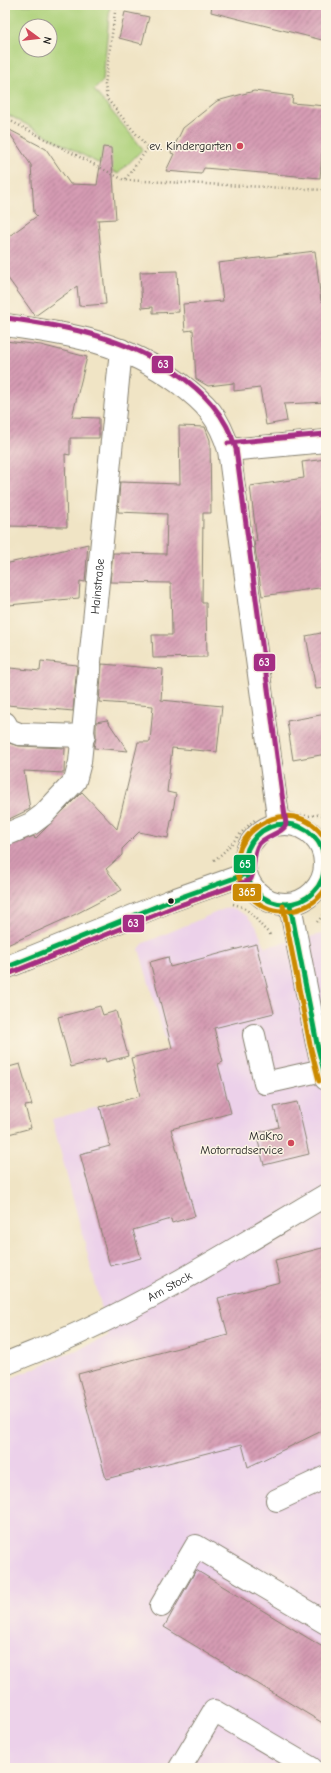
<svg xmlns="http://www.w3.org/2000/svg" width="331" height="1773" font-family="'Comic Neue',sans-serif">
<style>
.built{fill:#ecd1ea}
.green{fill:#add17a;stroke:#64764b;fill-rule:evenodd}
.building{fill:url(#building-hatch)}
.lines{fill:none;stroke-linecap:round;stroke-linejoin:round}
.minor-casing{stroke:#868070;stroke-width:24}
.path{stroke:#868070;stroke-width:2.5;stroke-dasharray:1 3;stroke-linecap:butt}
.minor{stroke:#fff;stroke-width:22}
.bus-1-casing{stroke:#fcf5e5;stroke-width:8}
.bus-2-casing{stroke:#fcf5e5;stroke-width:8}
.bus-3-casing{stroke:#fcf5e5;stroke-width:8}
.bus-1{stroke:#00a651;stroke-width:5}
.bus-2{stroke:#cb8a06;stroke-width:5}
.bus-3{stroke:#a52e84;stroke-width:5}
.poi-dot{fill:#d1495b;stroke:#fcf5e5;stroke-width:1.5}
.bus-dot{fill:#1c1c1c;stroke:#fcf5e5;stroke-width:1.5}
.labels{text-anchor:middle;stroke-width:3;stroke-linejoin:round;paint-order:stroke}
.poi-label{font-size:12px;fill:#1c1c1c;stroke:#fcf5e5;text-anchor:end}
.street-label{font-size:12px;fill:#1c1c1c;stroke:#fcf5e5}
.line-badge{stroke:#fcf5e5;stroke-width:1.5}
.badge-label{font-size:11px;text-anchor:middle;font-weight:bold;fill:#fff}
</style>
<defs>
<pattern id="building-hatch" width="6" height="6" patternUnits="userSpaceOnUse"><rect width="6" height="6" fill="#d59bb3"/><path d="M-1 1l2-2M0 6l6-6M5 7l2-2" fill="none" stroke="#ac7e91"/></pattern>
</defs>
<rect width="100%" height="100%" fill="#fcf5e5"/>
<filter id="ink" filterUnits="userSpaceOnUse"><feTurbulence type="fractalNoise" baseFrequency=".025" numOctaves="2"/><feDisplacementMap in="SourceGraphic" scale="8" xChannelSelector="R" yChannelSelector="G"/><feConvolveMatrix kernelMatrix="1 2 1 2 8 2 1 2 1" color-interpolation-filters="sRGB"/></filter>
<filter id="wash" filterUnits="userSpaceOnUse"><feTurbulence type="fractalNoise" baseFrequency=".012" numOctaves="4" result="noise"/><feDisplacementMap in="SourceGraphic" scale="16" xChannelSelector="R" yChannelSelector="G"/><feGaussianBlur stdDeviation="0.9" result="paint"/><feColorMatrix in="noise" values="0 0 0 0 0 0 0 0 0 0 0 0 0 0 0 0 0 1.4 0 .05"/><feComposite in="paint" operator="in"/></filter>
<g filter="url(#wash)">
<rect width="100%" height="100%" fill="#f0e4c5"/>
<path class="built" d="M233,908L246,915L256,926L265,947L326,933V1768H5V1381L109,1336L52,1119L179,1086L139,949L144,943L224,909Z"/>
<path class="green" d="M5,5H110L103,81L94,90L143,149L118,174L5,113ZM26,26H50V50H26Z"/>
<g id="blocks">
<path class="building" d="M212,5H326V41L211,12Z
M125,12L149,17L142,44L119,38Z
M254,91L293,96L292,103L326,106V144L323,143L320,178L204,168L201,174L166,171L174,154L171,153L183,128L217,101Z
M6,128L46,149L70,184L97,185L103,147L111,148L116,219L98,220L106,304L79,306L77,286L35,316L5,274V239L37,216L34,213L31,165Z
M315,251L321,301H326V402L284,404L287,421L266,425L260,388L234,391V383L208,386L196,379L193,330L185,331L183,304L223,301L218,263Z
M177,271L179,312L153,313V307L142,308L140,272Z
M5,341L41,345L87,357L72,417L99,418V438H70V455L65,454L67,527L5,526Z
M179,426L205,427L210,440L211,513H203L202,603H206L207,657L153,658L152,635H172L171,583L110,582L113,553L166,554L167,514L118,512L120,482L180,484Z
M326,459V587L262,596L254,541H257L250,486L304,478L302,462Z
M88,544L85,582L80,581L79,598L9,605L5,590V564Z
M326,632V688L316,689L306,636Z
M41,661L77,665L73,711L7,705L10,668L40,671Z
M102,664L163,669L161,700L222,706L217,752L172,748L167,792L176,794L168,838L139,832L122,849V855L106,869L122,890L76,914L5,946V847L34,836L35,839L82,792L117,829L138,742H150L153,706L99,702Z
M326,714V754L293,760L287,721Z
M107,720L128,751L94,748L96,737V722Z
M5,742L19,746L65,748L64,773L24,771L30,809L5,821Z
M256,944L274,1013L214,1028L223,1062L218,1064L231,1113L171,1129L195,1216L172,1223L171,1219L133,1230L141,1258L110,1266L80,1154L110,1146L100,1107L140,1096L131,1058L172,1048L150,962L168,957L170,967Z
M100,1006L103,1015L116,1011L128,1056L106,1062L105,1058L71,1067L58,1017Z
M20,1064L32,1105L25,1106L31,1128L5,1135V1068Z
M297,1102L309,1154L264,1165L256,1133L279,1127L274,1107Z
M326,1247V1429L248,1467L242,1444L106,1479L78,1374L228,1335L218,1298L280,1282L275,1260Z
M196,1570L326,1649V1725L164,1627Z"/>
</g>
</g>
<g filter="url(#ink)">
<use href="#blocks" fill-opacity="0" stroke="#868070" stroke-width="1"/>
<g class="lines">
<g class="minor-casing">
<g id="minor">
<path d="M5,325C72,334 124,342 179,383C206,403 219,417 229,450L279,824"/>
<path d="M229,450L326,441"/>
<path d="M5,723L9,730L19,734L84,736"/>
<circle cx="285" cy="864" r="40"/>
<path id="s1" d="M5,835L31,824L43,815L75,781L80,762L121,350"/>
<path d="M290,905L317,1044L326,1079"/>
<path d="M5,968L170,901L246,874"/>
<path d="M254,1035L265,1083L323,1070"/>
<path id="s2" d="M5,1364C31,1353 58,1343 83,1331C167,1292 246,1242 326,1195"/>
<path d="M277,1500L326,1477"/>
<path d="M161,1606L196,1546L326,1623"/>
<path d="M180,1768L214,1711L311,1768"/>
</g>
</g>
<path class="path" d="M116,5L105,85L107,99L148,148L125,180
M5,118L124,180L326,190
M301,815L307,816L326,814
M214,860C231,848 240,831 256,819
M233,904C253,908 256,923 270,934L272,933
M317,922L326,912"/>
<use href="#minor" class="minor"/>
<g class="bus-1-casing">
<path id="bus-1" d="M245 864a40 40 0 1 1 80 0a40 40 0 1 1-80 0Z
M290,905L317,1044L326,1079
M5,968L170,901L246,874"/>
</g>
<g class="bus-2-casing">
<path id="bus-2" d="M326,840C291,782 207,842 248,894C257,904 269,911 283,911C300,912 317,903 326,888
M283,906L310,1045L319,1081
M8,974L172,908L248,881"/>
</g>
<g class="bus-3-casing">
<path id="bus-3" d="M6,318C66,326 124,337 175,372C204,392 226,415 236,449L286,824C284,833 266,835 259,844C251,855 256,874 250,880L172,908L8,974
M228,443L325,434"/>
</g>
<use href="#bus-1" class="bus-1"/>
<use href="#bus-2" class="bus-2"/>
<use href="#bus-3" class="bus-3"/>
</g>
</g>
<g class="poi-dot">
<circle cx="240" cy="146" r="4"/>
<circle cx="291" cy="1143" r="4"/>
</g>
<circle class="bus-dot" cx="171" cy="901" r="3.5"/>
<g class="labels">
<g class="poi-label">
<text x="232" y="150">ev. Kindergarten</text>
<text x="283" y="1140">MaKro<tspan x="283" dy="14">Motorradservice</tspan></text>
</g>
<g class="street-label">
<text dy="4" stroke="none"><textPath href="#s1" startOffset="286">Hainstraße</textPath></text>
<text dy="4" stroke="none"><textPath href="#s2" startOffset="182">Am Stock</textPath></text>
</g>
</g>
<g class="line-badge">
<rect x="151" y="355" width="23" height="19" rx="4" fill="#a52e84"/>
<rect x="253" y="653" width="23" height="19" rx="4" fill="#a52e84"/>
<rect x="233" y="854" width="23" height="20" rx="4" fill="#00a651"/>
<rect x="232" y="883" width="30" height="19" rx="4" fill="#cb8a06"/>
<rect x="122" y="914" width="23" height="19" rx="4" fill="#a52e84"/>
</g>
<g class="badge-label">
<text x="163" y="368">63</text>
<text x="264" y="666">63</text>
<text x="245" y="868">65</text>
<text x="247" y="896">365</text>
<text x="133" y="927">63</text>
</g>
<rect width="331" height="1773" fill="none" stroke="#fcf5e5" stroke-width="20"/>
<g transform="translate(38 38) rotate(105)"><circle r="19" fill="#fcf5e5" stroke="#a29e95"/>
<path d="M0-3L7 15L0 10L-7 15Z" fill="#d1495b"/>
<text y="-6" font-size="11" font-weight="bold" text-anchor="middle" fill="#1c1c1c">N</text>
</g>
</svg>
